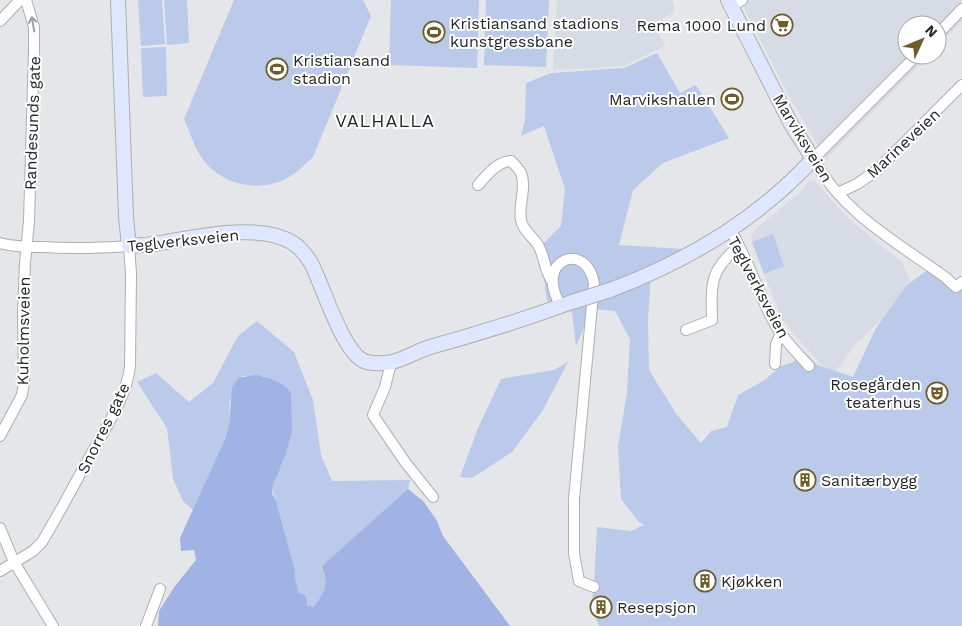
<svg xmlns="http://www.w3.org/2000/svg" width="962" height="626" font-family="'Work Sans',sans-serif">
<style>
.built{fill:#d7dbe5}
.green{fill:#bbc9ea}
.water{fill:#a1b3e4}
.lines{fill:none;stroke-linecap:round;stroke-linejoin:round}
.street-casing{stroke:#adaeb1;stroke-width:12}
.secondary-casing{stroke:#adaeb1;stroke-width:16}
.street{stroke:#fff;stroke-width:10}
.secondary{stroke:#dee7fe;stroke-width:14}
.secondary-bridge-casing{stroke:#adaeb1;stroke-width:16;stroke-linecap:butt}
.secondary-bridge{stroke:#dee7fe;stroke-width:14}
.oneway{stroke:#9d9d9e}
.labels{text-anchor:middle;stroke-width:4;stroke-linejoin:round;paint-order:stroke}
.poi-label{font-size:16px;fill:#252627;stroke:#fff;text-anchor:start}
.street-label{font-size:16px;fill:#252627;stroke:#fff}
.neighbourhood-label{font-size:18px;letter-spacing:1px;fill:#252627;stroke:#fff}
</style>
<rect width="100%" height="100%" fill="#e4e6e9"/>
<path class="built" d="M557,0H672L674,6V13L653,24L665,46L624,66L553,70Z
M740,0H962V21L937,46V25H907V55H929L826,159L789,96Z
M810,180L815,181L844,214L875,241L902,262L910,280L900,297L883,318L856,344L832,376L797,338L781,318L752,242L751,235L756,229L799,193Z"/>
<path class="green" d="M138,0H162L165,44L141,46Z
M164,0H187L189,43L167,45Z
M234,0H363L371,16L313,157C305,164 298,172 289,177C260,194 221,185 202,158C194,147 190,132 184,119Z
M391,0H479L477,68L389,65Z
M486,0H549L546,67L484,65Z
M166,47L167,96L143,97L141,48Z
M657,53L680,93L696,85L729,138L663,163L633,190L619,245L700,250L651,273L648,320L649,370L677,415L701,443L711,431L727,427L738,395L765,380L781,366L793,362L796,359H803L808,355L817,365L853,377L876,328L907,285L929,269L948,280L962,291V626H599L591,607L594,587L597,527L631,531L644,525L639,522L621,499L618,446L627,393L630,339L615,311L592,309L576,346L572,312L558,308L547,301L540,247L561,226L565,189L544,126L521,136L525,120L526,83L551,73L624,68Z
M773,234L784,266L764,274L752,242Z
M257,321L294,352L313,400L321,455L332,481L410,480L408,490L322,566C329,588 325,589 314,607L307,605L304,594L299,593L293,574L295,573V570L276,501C270,490 273,480 279,470L265,376H242L230,401L229,426L225,439L193,510L183,501L173,479L167,428L137,382L156,373L189,402L213,383L238,336Z
M568,362L543,410L512,452L472,478L460,477L478,428L501,379L554,370Z"/>
<path class="water" d="M254,375C266,376 284,382 291,393L292,432L286,453L273,485L272,494L276,501L295,570V573L294,574L299,593L304,594L307,600V605L314,607C325,589 329,588 322,566L408,489L424,502L437,521L443,536L510,626H158L159,611L175,586L196,560L194,550L181,551L180,538L225,439L229,426L232,388L238,378Z"/>
<g class="lines">
<g class="street-casing">
<path id="street" d="M731,6L742,0
M0,21L20,0
M937,35L962,9
M917,55L813,159C845,215 895,241 945,277L956,287L962,282
M478,185C486,176 498,161 511,161C515,165 519,169 521,173C527,188 518,205 521,220C522,229 533,237 538,245C545,257 544,270 552,281
M838,193L857,184L876,171L962,85
M731,231C749,261 759,296 776,326C785,341 797,353 809,366
M0,243C14,247 28,247 43,247C72,249 100,248 129,246L131,273L130,366C127,396 107,425 93,451C76,481 60,512 42,542L33,551L0,571
M561,306C532,258 588,240 594,284L574,499V553L579,581L594,587
M686,330L712,320C711,283 710,270 739,246
M391,363L385,387L373,415L405,462L433,497
M775,364L776,344L781,333
M0,436L22,395L24,382L23,312L25,263L29,221L34,50V27L26,0
M0,528L14,562L53,626
M146,626L160,589"/>
</g>
<g class="secondary-casing">
<path id="secondary" d="M118,0L126,217L129,246C139,245 149,245 160,243C196,237 260,222 293,243C301,248 306,255 311,263C323,286 341,347 362,360C369,364 383,364 392,362C405,359 417,351 430,347C478,334 525,319 572,302
M610,290C688,261 757,220 813,159L791,124L728,0"/>
</g>
<use href="#street" class="street"/>
<use href="#secondary" class="secondary"/>
<g class="secondary-bridge-casing">
<path id="secondary-bridge" d="M572,302L610,290"/>
</g>
<use href="#secondary-bridge" class="secondary-bridge"/>
</g>
<defs><path id="oneway-shaft" d="M-6 0H5M1.5-3L5.5 0L1.5 3" fill="none" stroke-width="1.6" stroke-linecap="round" stroke-linejoin="round" transform="scale(1.25)"/></defs>
<use class="oneway" href="#oneway-shaft" transform="translate(33 24) rotate(-100)"/>
<defs>
<g id="supermarket-ring" transform="scale(1.125)"><circle r="9.5" fill="#fff" stroke="#6f5c2b" stroke-width="1.5"/><path d="M-6-5.5h2.5l.6 2H6L4.5 2H-2.5L-4.4-4H-6ZM-1.5 3.2a1.3 1.3 0 1 0 .1 0ZM3 3.2a1.3 1.3 0 1 0 .1 0Z" fill="#6f5c2b"/></g>
<g id="stadium-ring" transform="scale(1.125)"><circle r="9.5" fill="#fff" stroke="#6f5c2b" stroke-width="1.5"/><path d="M0-5a6.5 5 0 1 0 0 10a6.5 5 0 1 0 0-10ZM-3.5-1.8h7v3.6h-7Z" fill="#6f5c2b"/></g>
<g id="theatre-ring" transform="scale(1.125)"><circle r="9.5" fill="#fff" stroke="#6f5c2b" stroke-width="1.5"/><path d="M-5-5.5Q0-4 5-5.5V0Q5 5 0 6Q-5 5-5 0ZM-3.3-2.5H-1v1.5H-3.3ZM1-2.5H3.3v1.5H1ZM-2.8 1Q0 5.5 2.8 1Z" fill="#6f5c2b"/></g>
<g id="building-ring" transform="scale(1.125)"><circle r="9.5" fill="#fff" stroke="#6f5c2b" stroke-width="1.5"/><path d="M-4-6H4V6H1V3H-1V6H-4ZM-2.5-4.3h1.7v1.8h-1.7ZM.8-4.3h1.7v1.8H.8ZM-2.5-1h1.7V.8h-1.7ZM.8-1h1.7V.8H.8Z" fill="#6f5c2b"/></g>
</defs>
<g fill-rule="evenodd">
<use href="#supermarket-ring" x="782" y="25"/>
<use href="#stadium-ring" x="434" y="32"/>
<use href="#stadium-ring" x="277" y="69"/>
<use href="#stadium-ring" x="732" y="99"/>
<use href="#theatre-ring" x="937" y="393"/>
<use href="#building-ring" x="805" y="480"/>
<use href="#building-ring" x="705" y="581"/>
<use href="#building-ring" x="601" y="607"/>
</g>
<g class="labels">
<g class="poi-label">
<text x="450" y="29">Kristiansand stadions<tspan x="450" dy="18">kunstgressbane</tspan></text>
<text x="766" y="31" text-anchor="end">Rema 1000 Lund</text>
<text x="293" y="66">Kristiansand<tspan x="293" dy="18">stadion</tspan></text>
<text x="716" y="105" text-anchor="end">Marvikshallen</text>
<text x="921" y="390" text-anchor="end">Rosegården<tspan x="921" dy="18">teaterhus</tspan></text>
<text x="821" y="486">Sanitærbygg</text>
<text x="721" y="587">Kjøkken</text>
<text x="617" y="613">Resepsjon</text>
</g>
<g class="street-label">
<text transform="translate(32 123) rotate(-88)" y="6">Randesunds gate</text>
<text transform="translate(803 138) rotate(59)" y="6">Marviksveien</text>
<text transform="translate(903 143) rotate(-43)" y="6">Marineveien</text>
<text transform="translate(183 240) rotate(-6)" y="6">Teglverksveien</text>
<text transform="translate(759 287) rotate(62)" y="6">Teglverksveien</text>
<text transform="translate(23 331) rotate(-89)" y="6">Kuholmsveien</text>
<text transform="translate(103 428) rotate(-64)" y="6">Snorres gate</text>
</g>
<g class="neighbourhood-label">
<text x="385" y="127">VALHALLA</text>
</g>
</g>
<g transform="translate(922 40) rotate(46)"><circle r="24" fill="#ffffff" stroke="#a8a8a9"/>
<path d="M0-4L9 19L0 12L-9 19Z" fill="#6f5c2b"/>
<text y="-8" font-size="14" font-weight="bold" text-anchor="middle" fill="#252627">N</text>
</g>
</svg>
